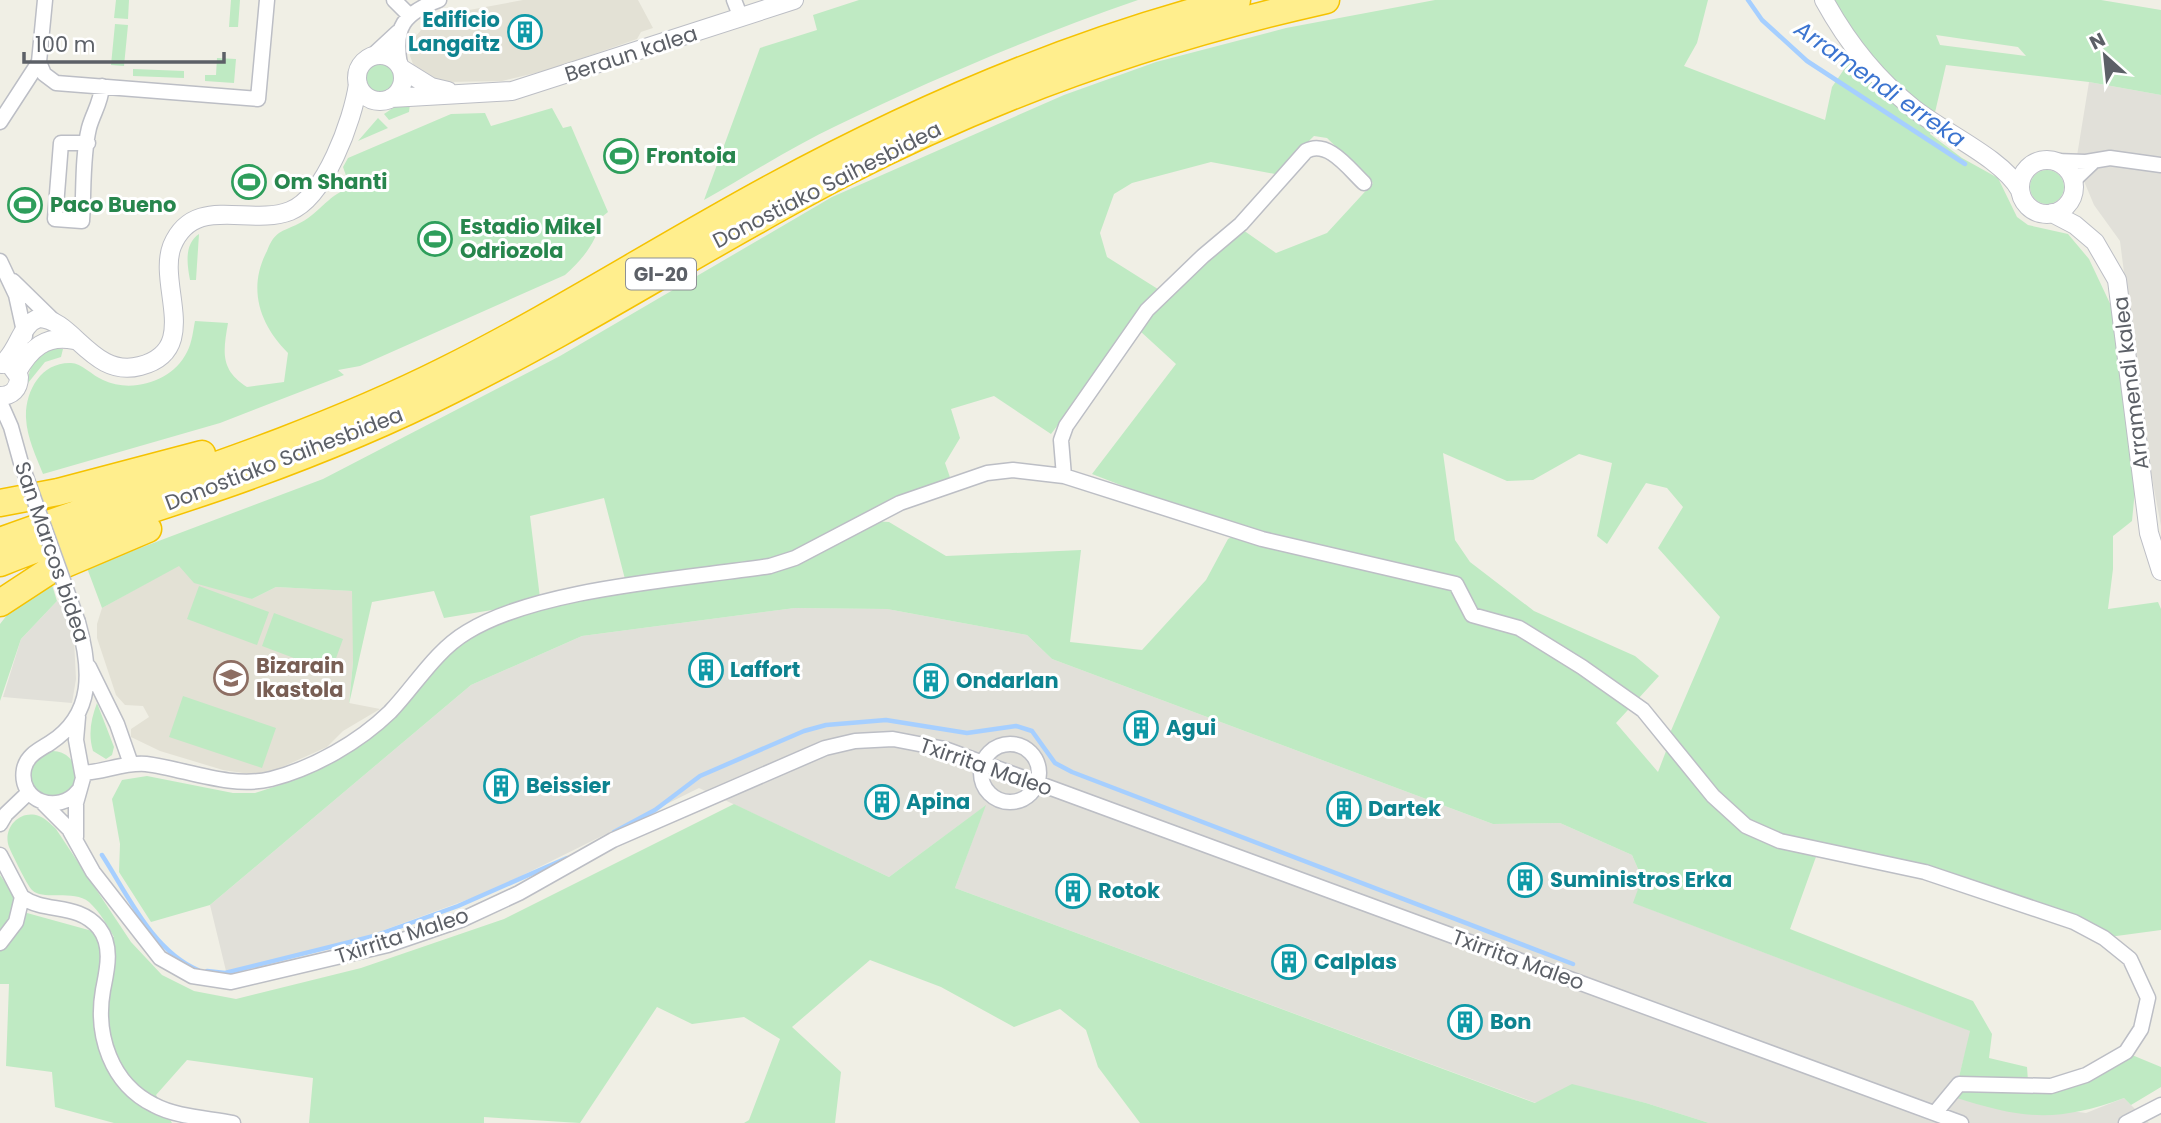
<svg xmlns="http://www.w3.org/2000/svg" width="2161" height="1123" font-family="Poppins,sans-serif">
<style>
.industrial{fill:#e1e0d9}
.education{fill:#e3e1d5}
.green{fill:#bfeac3;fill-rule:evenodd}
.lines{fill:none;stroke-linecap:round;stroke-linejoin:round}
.stream{stroke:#a6cfff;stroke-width:4.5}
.minor-casing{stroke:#bcbec5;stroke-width:17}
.tertiary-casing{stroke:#bcbec5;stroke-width:20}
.motorway-casing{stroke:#f5c200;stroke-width:29}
.minor{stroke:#fff;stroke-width:14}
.tertiary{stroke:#fff;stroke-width:18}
.motorway{stroke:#ffee8d;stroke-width:26}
.minor-bridge-casing{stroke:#bcbec5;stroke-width:17;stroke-linecap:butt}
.minor-bridge{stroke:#fff;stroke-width:14}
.labels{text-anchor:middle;stroke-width:6;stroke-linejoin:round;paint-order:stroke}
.shield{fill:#fff;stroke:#8d9095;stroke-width:2}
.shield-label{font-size:19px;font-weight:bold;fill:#5c6067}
.culture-label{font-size:21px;font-weight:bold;fill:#0d838f;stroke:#fff;text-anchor:start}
.street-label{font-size:21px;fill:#5c6067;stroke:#fff}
.leisure-label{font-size:21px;font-weight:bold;fill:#27864d;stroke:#fff;text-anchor:start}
.education-label{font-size:21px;font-weight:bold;fill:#785e54;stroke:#fff;text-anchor:start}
.water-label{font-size:23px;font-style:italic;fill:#3b74d0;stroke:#fff}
</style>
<rect width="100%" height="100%" fill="#f0efe5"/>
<path class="industrial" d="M2089,82L2161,95V526L2146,446L2120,241L2094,205L2076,162Z
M57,601L63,605L74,640L76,679L72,703L3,697L21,639Z
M795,608L887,609L1027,635L1052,659L1493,824L1560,823L1632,855L1642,878L1634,903L1971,1031L1954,1096L2086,1113L2124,1098L2149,1123H1709L1646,1103L1572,1085L1536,1103L955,888L985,806L889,877L699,788L491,891L365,937L226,971L210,905L471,685L582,636Z"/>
<path class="education" d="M523,0H638L653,28L641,32L637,39L548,70L502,81L446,82L432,79L413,64L410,56L412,41L426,24L453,13Z
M179,565L252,599L276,587L353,591V662L349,703L380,709L343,731L327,747L262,776L223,770L160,751L131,737V729L149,717L143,706L125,705L116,695L97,638V624L102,608Z"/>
<path class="green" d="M116,0H129L128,19L114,18Z
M231,0H240L238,27H229Z
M859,0H1138C1036,35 935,78 838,125C792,147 748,175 704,200L760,48L817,30L813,15Z
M1435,0H1708L1697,43L1684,66L1825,120L1832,87L1860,46L1831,0H2101L2161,10V95L2089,82L1946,65L1930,134L1962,158L1998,178L2017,217L2028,225L2068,234L2089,259L2114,312L2135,490L2132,521L2113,536V569L2108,609L2158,602L2161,609V930L2109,937L2080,919L1782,835L1748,822L1716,792L1670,733L1720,617L1658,548L1683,507L1667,488L1646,483L1607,544L1597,536L1612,463L1579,454L1533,480L1507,481L1443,453L1455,540L1470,562L1534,611L1635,656L1659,676L1616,723L1658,772L1668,746L1743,829L1817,854L1790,929L1973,1001L1992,1034L1989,1058L2027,1067L2028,1081L1959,1077L1970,1031L1633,903L1642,878L1632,855L1560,823L1493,824L1052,659L1027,635L887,609L795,608L582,636L471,685L210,905L151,922L119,872L120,844L112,799L122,780L147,776L233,793H255L280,785L332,757L447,651L487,623L594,595L795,564L872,521L889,522L946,556L1081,550L1070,642L1142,650L1206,580L1228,539L1249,528L1154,498L1092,474L1176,364L1140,331L1163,302L1243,230L1276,253L1327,233L1373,183L1327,138L1314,136L1275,174L1211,162L1132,183L1114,194L1100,233L1107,257L1161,291L1051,434L994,396L951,409L960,438L945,463L952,483L796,552L753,565L626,583L604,498L530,516L540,598L498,609L444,618L434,591L372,602L349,704L353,662L352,591L276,587L252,599L194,583L179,566L102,608L87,568L323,479L560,356L832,197L1064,95L1156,62L1286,28ZM1936,35L2018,47L2026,56L1940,45Z
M115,24L128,25L124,66L111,65Z
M217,58L236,59L234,83L205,81V75H216Z
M364 78a16 16 0 1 1 32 0a16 16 0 1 1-32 0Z
M133,69L184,71V78L133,76Z
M410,104L409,112L389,120L384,114L396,106Z
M552,108L563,128L571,126L608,212L603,216C596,242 585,257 565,275L360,366L338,370L344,375L220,423L43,474C36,456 27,438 26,418C25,391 41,362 71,363C81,363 93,376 103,380C132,394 173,381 187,352C192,343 193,331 195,321L228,323C223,352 220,370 247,387L284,382L288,353C260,325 247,289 267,251C269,245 273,237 279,233C289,227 302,224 312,215C328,202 329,197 350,187L343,167L348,158L451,114L485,113L491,126Z
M378,118L388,128L358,141Z
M2030 187a17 17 0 1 1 34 0a17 17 0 1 1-34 0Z
M199,234L196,280H190C187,264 184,244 199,234Z
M52,349H63L61,357L45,362L28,383C28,367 36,354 52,349Z
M52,585L57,601L21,639L0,701V624L7,615Z
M199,586L269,612L257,645L187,619Z
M274,613L343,639L331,672L262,646Z
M183,696L276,728L262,768L169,737Z
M97,703L114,747L112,755L106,759L93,751C88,734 91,719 97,703Z
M30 774a23 23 0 1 1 46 0a23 23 0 1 1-46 0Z
M734,804L889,877L986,805L955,888L1535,1103L1572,1084L1646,1103L1709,1123H1140L1098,1067L1086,1030L1060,1009L1014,1027L941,987L870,960L792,1027L841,1072L835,1123H744L749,1120L780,1039L744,1017L692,1024L657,1007L580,1123L484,1117V1123H309L313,1078L187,1060L156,1095L172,1123H114L55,1107L52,1072L6,1066L9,984H0V875L27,913L114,937C107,925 100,912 89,902C73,889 43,901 32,890C27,885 12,854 9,847C2,828 20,809 39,816C45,818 51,824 56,829L131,942L162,975L194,991L236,999L361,968L504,919Z
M2132,1055L2161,1067V1087L2131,1105L2124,1098C2056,1123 2022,1119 1954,1097L1965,1089C2041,1094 2065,1098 2132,1055Z"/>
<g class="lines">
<path class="stream" d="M1748,0L1762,20L1807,61L1965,164
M614,832L655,810L700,776L804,731L826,725L886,720L967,733L1016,726L1032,731L1055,763L1072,772L1573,964
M102,855C128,895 152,950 198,970
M207,971L225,973L374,936L458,906L567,858"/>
<g class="minor-casing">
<path id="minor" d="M394,0L409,15
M734,0L741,18
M371,57L398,32
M39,62L44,74L56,83L258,99L267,0
M400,65C393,27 404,13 439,0
M0,122L39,62L45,0
M88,143H61L55,219L82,221C84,192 82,157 89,128C93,113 101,103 102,86
M2055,161L2086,162L2110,158L2161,165
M2073,181L2094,161
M0,261L16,295L25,336
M13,281L56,323
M0,402L11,427L21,463
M1064,476L1061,440L1066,426L1147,310L1203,256L1241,224L1306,151C1328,139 1349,169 1364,183
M78,622C91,668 95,714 50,743C39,750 27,755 24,769C18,802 59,815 78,791
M89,667L117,724L131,764
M981 773a29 29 0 1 1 58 0a29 29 0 1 1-58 0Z
M83,773C104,772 125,762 146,764C186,769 230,789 271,779C314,768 359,742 390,712C415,686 435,651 467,632C538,588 685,579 770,566L795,558L900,503L987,473L1013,470L1064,476L1262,539L1456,584L1472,615L1519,628L1582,667L1643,710L1713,796L1746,826L1780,841L1925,872L2074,922L2104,938L2130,959L2148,998L2141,1029L2126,1052L2086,1075L2051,1086L1959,1084L1935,1113
M43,803L69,829L93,872L160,958L192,976L231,982L388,945L461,920L519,893L613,840L825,748L855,741L893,739L945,749L1961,1123
M0,824L6,814L29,792
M76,837V803L83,778L76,740L78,717
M0,855L22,897L16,922L0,943
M22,897C46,914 77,902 99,928C113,946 107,970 103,990C95,1035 111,1084 154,1105C176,1117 208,1118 233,1123
M2126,1123L2161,1105"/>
</g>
<g class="tertiary-casing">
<path id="tertiary" d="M1824,0C1847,42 1875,78 1913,108C1944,133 2002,158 2020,190
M357 78a23 23 0 1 1 46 0a23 23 0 1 1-46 0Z
M402,69L431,87L448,91
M391,98L512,91L794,0
M2020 187a27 27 0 1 1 54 0a27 27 0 1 1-54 0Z
M2052,213L2075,225L2095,242L2117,280L2149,533L2161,571
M2,364C19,351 20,324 39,318C73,319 93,379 140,366C202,350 157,285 172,246C194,193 249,227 290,211C325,197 353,120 358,84
M17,372C30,349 46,334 74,340
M0,396C12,396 19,389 19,377L11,366"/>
</g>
<g class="motorway-casing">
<path id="motorway" d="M0,503L58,492L202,454
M0,541C149,487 302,442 444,371C556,315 662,247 771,188C918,108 1075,41 1237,0
M0,563C76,532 156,509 233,482C309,455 383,425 454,389C587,323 711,242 842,174C995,94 1158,38 1326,0
M0,603L49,571L148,529"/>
</g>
<use href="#minor" class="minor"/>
<use href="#tertiary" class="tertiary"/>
<use href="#motorway" class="motorway"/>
<g class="minor-bridge-casing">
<path id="minor-bridge" d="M21,463L78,622"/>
</g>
<use href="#minor-bridge" class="minor-bridge"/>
</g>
<defs>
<g id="building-ring" transform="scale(1.75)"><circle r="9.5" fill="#fff" stroke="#0f9aa8" stroke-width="1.5"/><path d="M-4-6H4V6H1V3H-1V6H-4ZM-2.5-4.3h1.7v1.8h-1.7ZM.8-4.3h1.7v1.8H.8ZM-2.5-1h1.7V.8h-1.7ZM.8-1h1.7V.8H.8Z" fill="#0f9aa8"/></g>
<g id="stadium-ring" transform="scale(1.75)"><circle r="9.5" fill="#fff" stroke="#2e9e5b" stroke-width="1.5"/><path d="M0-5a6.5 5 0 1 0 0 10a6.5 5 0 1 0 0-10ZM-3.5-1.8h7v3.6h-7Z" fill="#2e9e5b"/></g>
<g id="school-ring" transform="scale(1.75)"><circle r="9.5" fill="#fff" stroke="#8d6e63" stroke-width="1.5"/><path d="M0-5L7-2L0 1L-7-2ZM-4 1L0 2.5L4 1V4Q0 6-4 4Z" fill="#8d6e63"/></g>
</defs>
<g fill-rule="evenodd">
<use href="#building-ring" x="525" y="32"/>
<use href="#stadium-ring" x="621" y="156"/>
<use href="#stadium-ring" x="249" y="182"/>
<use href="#stadium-ring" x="25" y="205"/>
<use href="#stadium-ring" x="435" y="239"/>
<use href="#building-ring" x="706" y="670"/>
<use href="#school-ring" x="231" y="678"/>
<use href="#building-ring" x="931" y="681"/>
<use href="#building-ring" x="1141" y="728"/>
<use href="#building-ring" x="501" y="786"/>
<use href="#building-ring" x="882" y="802"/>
<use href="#building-ring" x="1344" y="809"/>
<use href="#building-ring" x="1525" y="880"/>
<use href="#building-ring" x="1073" y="891"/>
<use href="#building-ring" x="1289" y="962"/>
<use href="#building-ring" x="1465" y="1022"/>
</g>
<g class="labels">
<rect class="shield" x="626" y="258.5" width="70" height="31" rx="5"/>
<g class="shield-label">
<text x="661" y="281">GI-20</text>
</g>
<g class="culture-label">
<text x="500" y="27" text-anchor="end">Edificio<tspan x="500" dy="24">Langaitz</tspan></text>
<text x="730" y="677">Laffort</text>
<text x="956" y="688">Ondarlan</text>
<text x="1166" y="735">Agui</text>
<text x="526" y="793">Beissier</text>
<text x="906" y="809">Apina</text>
<text x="1368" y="816">Dartek</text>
<text x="1550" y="887">Suministros Erka</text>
<text x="1098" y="898">Rotok</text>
<text x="1314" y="969">Calplas</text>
<text x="1490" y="1029">Bon</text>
</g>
<g class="street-label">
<text transform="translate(631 54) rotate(-18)" y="7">Beraun kalea</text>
<text transform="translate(827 185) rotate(-27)" y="7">Donostiako Saihesbidea</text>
<text transform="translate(2131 383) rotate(-97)" y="7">Arramendi kalea</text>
<text transform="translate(284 459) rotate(-21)" y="7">Donostiako Saihesbidea</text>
<text transform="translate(52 552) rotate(71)" y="7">San Marcos bidea</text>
<text transform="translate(986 767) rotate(19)" y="7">Txirrita Maleo</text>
<text transform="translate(402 936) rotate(-18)" y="7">Txirrita Maleo</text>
<text transform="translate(1518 960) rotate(20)" y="7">Txirrita Maleo</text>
</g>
<g class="leisure-label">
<text x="646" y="163">Frontoia</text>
<text x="274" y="189">Om Shanti</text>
<text x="50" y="212">Paco Bueno</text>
<text x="460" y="234">Estadio Mikel<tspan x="460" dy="24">Odriozola</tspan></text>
</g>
<g class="education-label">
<text x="256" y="673">Bizarain<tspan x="256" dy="24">Ikastola</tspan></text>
</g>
<g class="water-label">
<text transform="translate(1880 84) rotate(35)" y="8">Arramendi erreka</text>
</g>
</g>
<g transform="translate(2105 56) rotate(333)" stroke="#ffffff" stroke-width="5" paint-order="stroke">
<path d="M0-5L12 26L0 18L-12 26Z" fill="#5c6067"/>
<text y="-10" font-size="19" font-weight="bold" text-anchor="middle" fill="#5c6067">N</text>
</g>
<path d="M24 52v10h200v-10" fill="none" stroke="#5c6067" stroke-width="3.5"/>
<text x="35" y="52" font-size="21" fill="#5c6067" stroke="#ffffff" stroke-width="5" paint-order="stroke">100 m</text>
</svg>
